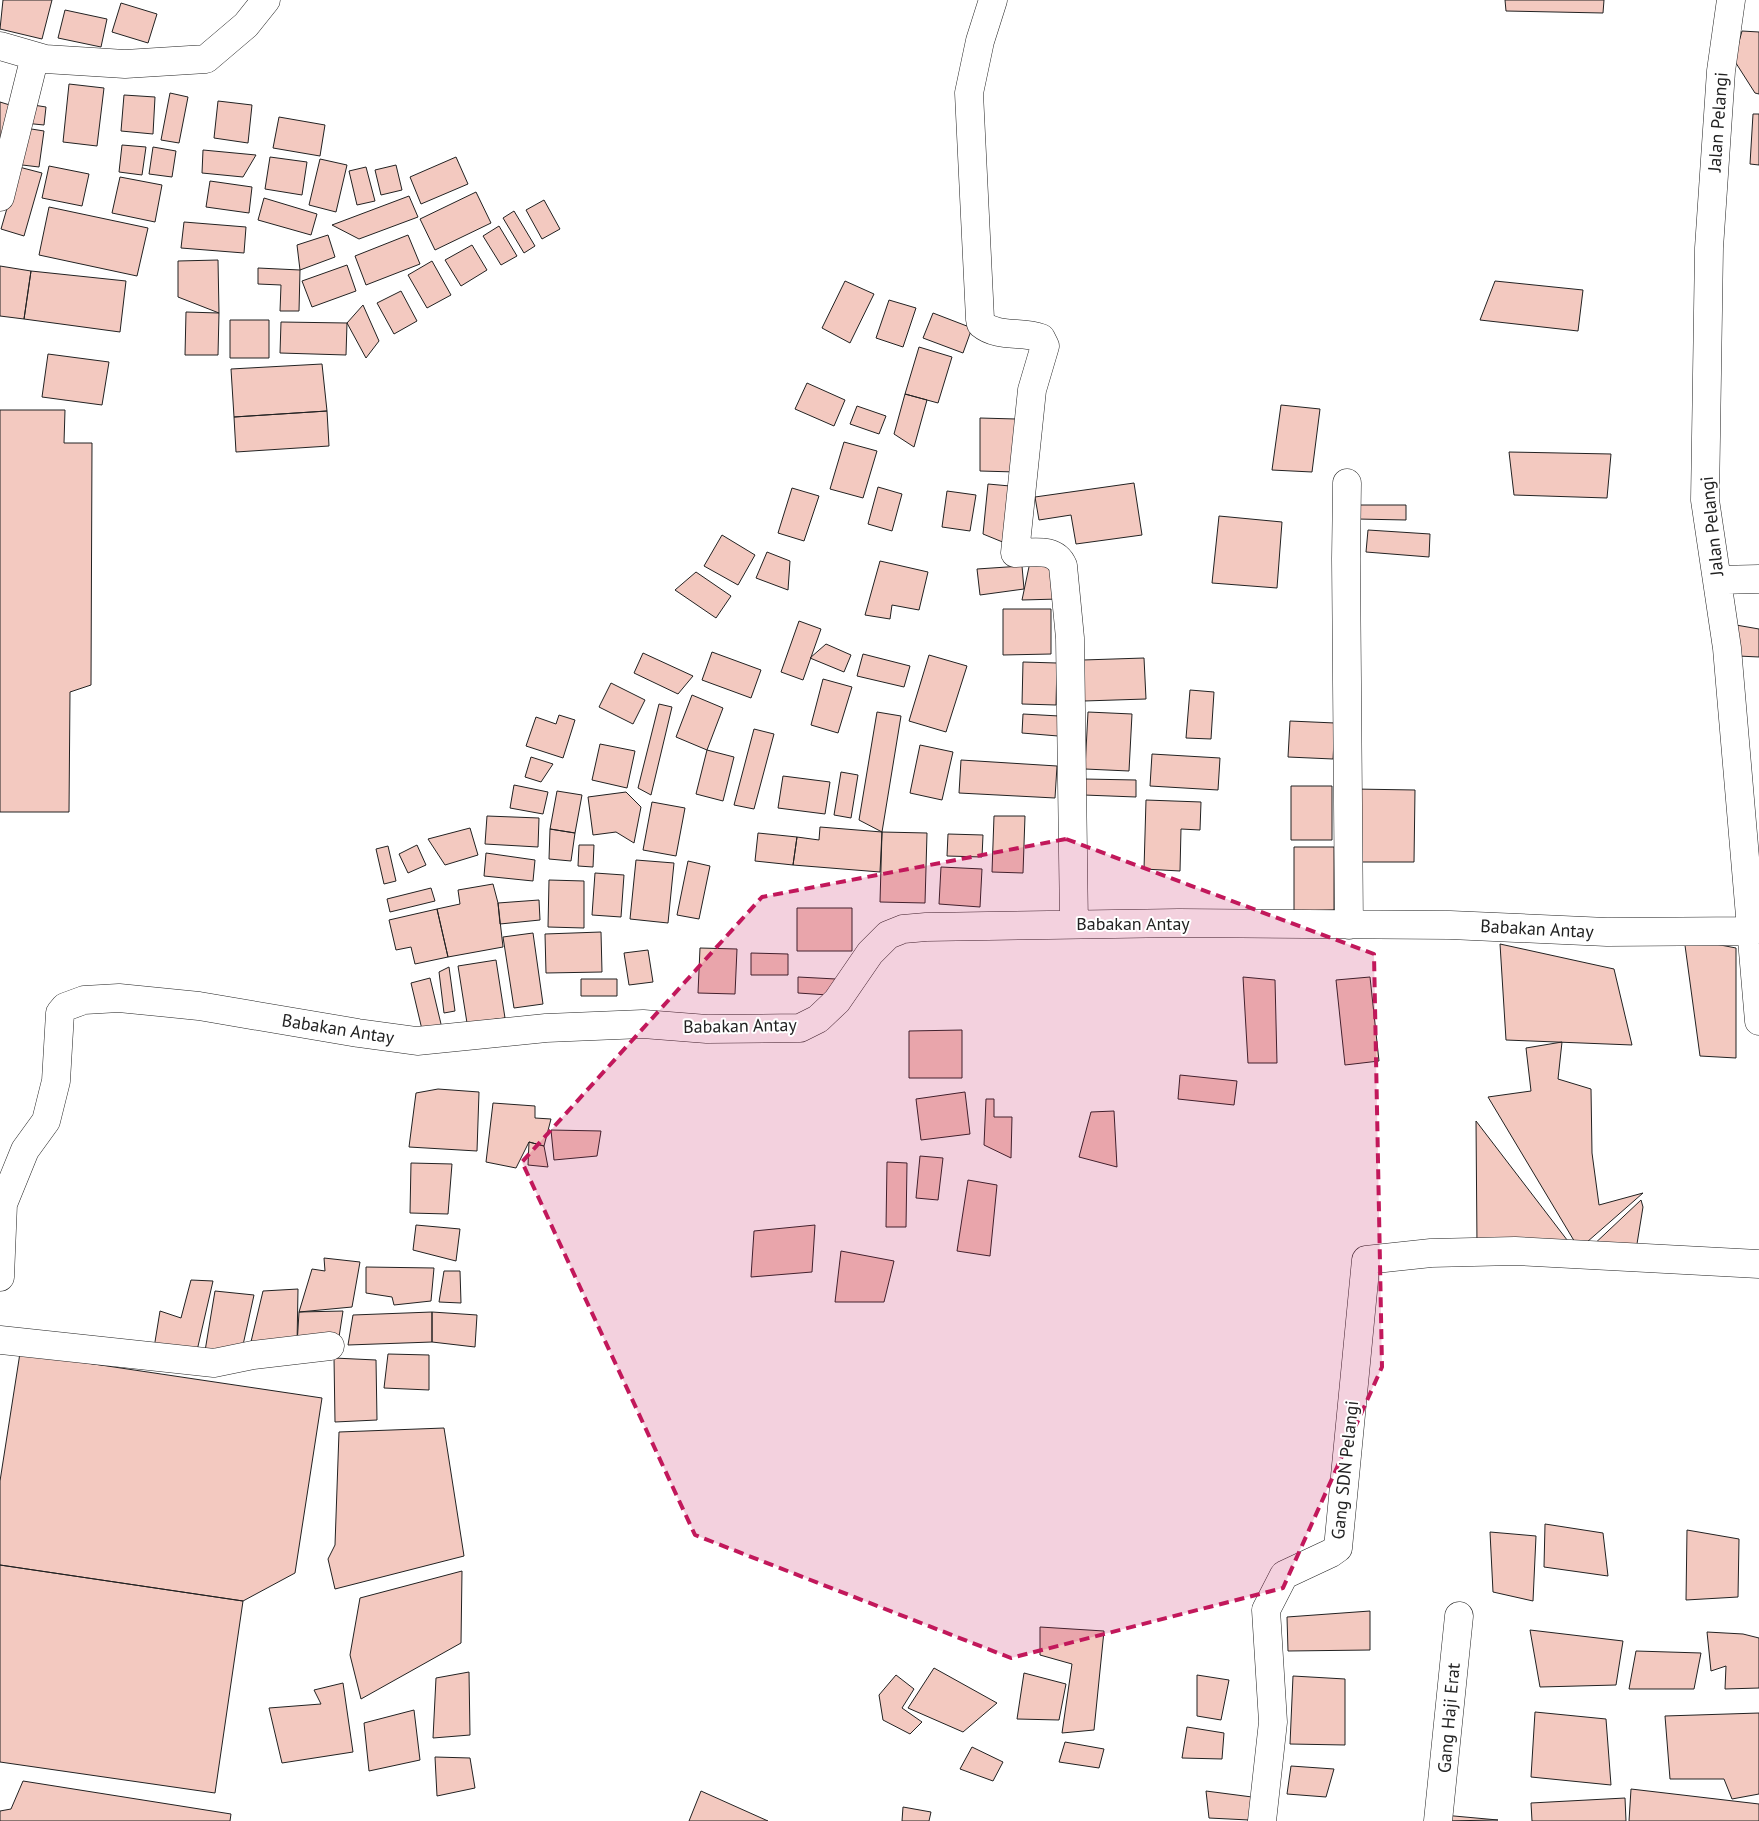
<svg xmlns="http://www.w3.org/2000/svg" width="1759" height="1821" font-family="'PT Sans',sans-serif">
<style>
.building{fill:#f3c9c0;stroke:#222}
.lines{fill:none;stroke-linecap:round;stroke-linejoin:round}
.minor-casing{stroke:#222;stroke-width:29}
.minor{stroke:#fff;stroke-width:28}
.marked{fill:#c2185b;fill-opacity:0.2;stroke:#c2185b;stroke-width:4;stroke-dasharray:10 6;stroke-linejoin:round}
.labels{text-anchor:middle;stroke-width:4;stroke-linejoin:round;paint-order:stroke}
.street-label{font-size:18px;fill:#222;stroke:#fff}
</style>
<rect width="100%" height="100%" fill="#fff"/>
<path class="building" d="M3,0H52L42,39L0,29Z
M1505,0H1604L1603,13L1506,11Z
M121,3L157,14L148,43L112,32Z
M65,10L107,19L101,47L58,38Z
M1742,31L1759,32V94L1755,93L1734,60Z
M69,84L104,88L97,146L63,142Z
M170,93L188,97L179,143L161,140Z
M124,95L155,97L153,134L121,131Z
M218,101L252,105L248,143L214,138Z
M0,102L13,106L0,148Z
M27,104L46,107L44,125L24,123Z
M1753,114H1759V165L1750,164Z
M279,117L325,125L320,156L273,148Z
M19,127L44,131L39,167L14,164Z
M122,145L146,147L142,175L119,172Z
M153,147L176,151L172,177L149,174Z
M203,150L256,155L243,177L202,173Z
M270,157L307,162L302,195L265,189Z
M456,157L468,184L421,204L410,177Z
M320,159L347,165L336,212L309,205Z
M396,165L402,190L381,195L375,170Z
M49,166L89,174L82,206L42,198Z
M19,167L42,173L24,236L1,229Z
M366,167L375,201L357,205L349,171Z
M120,177L162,185L155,222L112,213Z
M210,181L252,187L249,213L206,207Z
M476,192L491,223L435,250L420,219Z
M409,196L418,217L359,239L332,225Z
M264,198L317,214L311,235L258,220Z
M544,200L560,229L542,239L526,210Z
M49,207L148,228L137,276L39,255Z
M514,211L535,246L524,253L503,218Z
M184,222L246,227L244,253L181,248Z
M499,226L517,256L501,265L483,236Z
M328,235L335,257L300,270L297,245Z
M408,235L420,264L366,285L355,256Z
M472,245L487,270L461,286L445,260Z
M218,260L219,313L178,297V261Z
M432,261L451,295L427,308L408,275Z
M347,265L356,291L312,307L302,281Z
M0,266L31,271L24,319L0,316Z
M258,268L300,270L299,311H280L281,285L258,284Z
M31,271L126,281L120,332L24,319Z
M845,281L874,294L850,343L822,328Z
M1495,281L1583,290L1578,331L1480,320Z
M401,291L417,321L394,334L377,303Z
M889,300L916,308L903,347L876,338Z
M363,305L379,341L366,358L347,323Z
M186,312L219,313L218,355H185Z
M933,313L972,328L963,353L923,338Z
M230,320H269V358H230Z
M281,322L347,323L346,355L280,353Z
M919,347L952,357L938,403L905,394Z
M48,354L109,362L102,405L42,397Z
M322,364L327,411L234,417L231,369Z
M807,383L845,400L834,426L795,409Z
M905,394L927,400L914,447L894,434Z
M1281,405L1320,409L1312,472L1272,470Z
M857,406L886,416L879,434L850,424Z
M0,410H65L64,443H92L91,685L70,692L69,812H0Z
M327,411L329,446L236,452L234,417Z
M980,418L1016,419V472L980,471Z
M844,442L877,451L863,498L830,489Z
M1509,452L1611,454L1607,498L1514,495Z
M1134,483L1142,535L1076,544L1071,515L1039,520L1035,497Z
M988,484L1010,486L1005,543L983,534Z
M878,487L902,494L892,531L868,524Z
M792,488L819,496L804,541L778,533Z
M947,491L976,495L970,531L942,527Z
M1350,505H1406V520L1357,519Z
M1219,516L1282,522L1277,588L1212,583Z
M1368,530L1430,534L1429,557L1366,552Z
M722,535L755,555L738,585L704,566Z
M767,552L790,561L788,590L756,578Z
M880,561L928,572L919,610L892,605L890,619L865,615Z
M1030,562H1058L1059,599L1022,600Z
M1022,566L1024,589L980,595L977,569Z
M696,572L731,596L716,618L675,590Z
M1003,609H1051V654L1003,655Z
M799,621L821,629L803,680L781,672Z
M1736,625L1759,629V657L1738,656Z
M826,644L851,655L844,672L810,658Z
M712,652L761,670L751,698L702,680Z
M643,653L693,676L678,694L634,673Z
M863,654L910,666L904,687L857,676Z
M929,655L967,666L946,732L909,721Z
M1144,658L1146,699L1084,701L1083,660Z
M1023,662L1057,663L1056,705L1022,704Z
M823,679L852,687L838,733L811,725Z
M611,683L645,700L633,724L599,707Z
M1190,690L1214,692L1211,739L1186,738Z
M692,695L723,708L707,750L676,737Z
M659,704L672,707L651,795L638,788Z
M877,712L901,716L882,832L859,820Z
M1088,712L1132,714L1129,771L1085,769Z
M1023,714L1059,716L1058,736L1022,733Z
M559,715L575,720L563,758L526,746L536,717L556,724Z
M1290,721L1335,723L1333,759L1288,757Z
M754,729L774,734L754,809L734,805Z
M600,744L635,751L627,788L592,780Z
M920,745L953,752L942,800L910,793Z
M707,750L734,757L723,801L696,794Z
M1152,754L1220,758L1218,790L1150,786Z
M531,757L553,764L541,782L525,777Z
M961,760L1057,766L1055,798L959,793Z
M841,772L858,775L851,818L834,815Z
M783,776L830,782L825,814L778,808Z
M1084,779L1136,780V797L1084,795Z
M514,785L548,792L543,814L510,808Z
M1291,786H1332V840H1291Z
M1354,789L1415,790L1414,862H1354Z
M557,791L582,795L575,833L550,829Z
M626,792L641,807L634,843L616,832L593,835L588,797Z
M1146,800L1201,802L1200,830L1181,829L1180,871L1144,869Z
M652,802L685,808L676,856L643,850Z
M487,816L539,818L538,847L485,844Z
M994,816H1025L1023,873L992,872Z
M820,827L882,832L880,872L793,865L797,837L819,840Z
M470,828L478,855L445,865L428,839Z
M550,829L575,833L571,861L549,859Z
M882,832L927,833L925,903L880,902Z
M758,833L797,837L793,865L755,861Z
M948,834L983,835L982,857L947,856Z
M417,845L426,865L408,873L399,854Z
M579,845H594L593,867L578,866Z
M388,846L396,881L384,884L376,849Z
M1294,847H1334V910L1294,911Z
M486,853L535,860L533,881L484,876Z
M636,860L674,863L668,923L630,919Z
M688,861L710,866L699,919L677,915Z
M941,867L982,869L980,907L939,904Z
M595,873L624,875L621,917L592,915Z
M549,880L584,881V928L548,927Z
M493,884L498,903L503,947L448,957L437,909L460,904L458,890Z
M431,888L435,901L390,912L387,899Z
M539,900L540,920L500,924L498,903Z
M797,908H852V951H797Z
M437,909L448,957L415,964L411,947L396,950L389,920Z
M601,932L602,972L546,973L545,934Z
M533,933L543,1004L514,1008L503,937Z
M1684,938L1736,948V1058L1700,1056Z
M1500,944L1614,969L1632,1045L1506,1040Z
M700,948L737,949L735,994L698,993Z
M648,950L653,982L629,985L624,953Z
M751,953L788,954V975H751Z
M496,960L505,1018L467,1023L458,966Z
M449,967L455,1011L444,1013L439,972Z
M798,977L836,979L828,995L798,993Z
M1243,977L1275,980L1277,1063H1248Z
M1370,977L1379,1061L1345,1065L1336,980Z
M430,978L441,1024L424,1038L411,983Z
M581,979H617V996H581Z
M962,1030V1078H909V1031Z
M1562,1042L1558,1079L1591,1089L1592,1153L1599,1205L1643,1193L1579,1249L1488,1097L1531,1091L1526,1048Z
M1180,1075L1237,1081L1234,1105L1178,1099Z
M438,1089L479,1092L477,1151L409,1147L416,1093Z
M965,1092L970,1134L921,1140L916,1099Z
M986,1099H994V1117H1012L1011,1158L984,1145Z
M493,1103L535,1106V1118L551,1119L544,1146L529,1142L516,1168L486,1162Z
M1114,1111L1117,1167L1079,1157L1091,1112Z
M1476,1121L1574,1249L1477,1246Z
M551,1130L601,1131L597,1156L554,1160Z
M529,1142L544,1146L548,1167L528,1165Z
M920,1156L943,1158L938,1200L916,1198Z
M887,1162L907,1163L906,1227H886Z
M411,1163L452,1164L448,1214L410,1213Z
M968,1180L997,1185L990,1256L957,1251Z
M1641,1200L1643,1207L1636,1250L1590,1248Z
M416,1225L460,1229L456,1261L413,1250Z
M815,1225L812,1272L751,1277L754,1231Z
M841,1251L894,1261L884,1302H835Z
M324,1258L360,1262L352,1307L299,1312L312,1269L325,1271Z
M366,1267L434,1268L431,1301L394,1305L392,1297L366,1293Z
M444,1271H460L461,1303L439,1302Z
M191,1280L213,1281L196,1355L154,1348L160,1311L181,1318Z
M298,1289L297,1345L250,1346L263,1291Z
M215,1291L254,1295L243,1345L205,1351Z
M343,1311L339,1337L297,1345L299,1312Z
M432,1312L477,1315L475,1347L432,1342Z
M432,1312V1342L348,1345L353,1315Z
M20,1353L322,1398L295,1573L243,1601L0,1565V1481Z
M388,1354L429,1355V1390L384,1388Z
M334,1358L376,1360L377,1420L335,1422Z
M444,1428L464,1556L335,1589L328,1559L335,1545L339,1432Z
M1545,1524L1603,1533L1608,1576L1544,1567Z
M1687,1530L1739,1539L1738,1597L1686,1600Z
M1490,1532L1536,1536L1533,1601L1493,1592Z
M0,1565L243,1601L215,1793L0,1762Z
M462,1571L461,1643L361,1699L350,1655L360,1598Z
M1370,1611V1650L1288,1651L1287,1617Z
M1040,1627L1104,1631L1094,1730L1062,1733L1072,1664L1040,1655Z
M1530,1630L1623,1641L1616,1685L1540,1687Z
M1707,1632L1743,1634L1759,1638V1688L1725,1689L1726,1666L1711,1671Z
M1636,1651L1701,1653L1694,1689H1629Z
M934,1668L997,1703L963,1732L908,1708Z
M469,1672L470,1735L433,1738L436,1678Z
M1024,1673L1066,1684L1059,1720L1017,1719Z
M896,1675L914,1689L902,1708L922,1722L910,1734L883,1720L879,1695Z
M1197,1675L1229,1680L1221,1720L1197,1716Z
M1293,1676L1345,1679V1745L1290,1744Z
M343,1683L353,1752L282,1763L269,1708L321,1704L314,1690Z
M414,1710L420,1760L369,1771L364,1723Z
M1535,1712L1606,1719L1611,1785L1531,1777Z
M1759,1713V1794L1732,1799L1724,1779H1670L1665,1716Z
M1187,1727L1224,1733L1222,1759L1182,1758Z
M1065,1742L1104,1749L1099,1768L1059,1762Z
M972,1747L1003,1762L993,1781L960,1769Z
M435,1757L470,1758L475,1788L437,1796Z
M1291,1766L1334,1769L1326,1797L1287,1794Z
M23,1781L231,1814L230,1821H0V1811L11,1809Z
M1631,1789L1759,1804V1821H1629Z
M701,1791L768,1821H689Z
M1206,1791L1252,1797L1249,1820L1209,1818Z
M1625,1798L1626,1821H1532L1531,1803Z
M903,1807L931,1812L929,1821H902Z
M1443,1815L1498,1820L1442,1821Z"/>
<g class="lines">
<g class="minor-casing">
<path id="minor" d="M993,0L980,41L969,93L980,319L981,324C998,338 1022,331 1041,338L1045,346L1032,390L1015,553C1033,553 1055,547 1063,566L1070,638L1074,924
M1731,0L1721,71L1709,248L1705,500L1727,648L1759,1021
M0,46L45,59L125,64L206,59L246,25L266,0
M0,197L35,56
M1347,483L1346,559L1349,925
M1717,580L1759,579
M0,1277L3,1204L25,1150L46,1121L56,1081L60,1013L65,1007L84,1000L119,998L199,1006L358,1033L417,1041L546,1028L643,1024L707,1029L800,1028L818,1019L837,1001L870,953L888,935L903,929L926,927L1179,923L1450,925L1607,932L1753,931
M0,1340L214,1363L253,1355L330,1346
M1262,1821L1273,1722L1266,1610L1284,1575L1331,1553L1338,1548L1366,1260L1431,1253L1515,1251L1759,1264
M1438,1821L1459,1616"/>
</g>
<use href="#minor" class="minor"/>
</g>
<path class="marked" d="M1066,839L1374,954L1382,1367L1283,1588L1011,1658L695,1535L522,1162L762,897Z"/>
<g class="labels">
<g class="street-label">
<text transform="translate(1718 122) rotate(-86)" y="6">Jalan Pelangi</text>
<text transform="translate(1712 526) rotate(-96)" y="6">Jalan Pelangi</text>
<text x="1133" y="930">Babakan Antay</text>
<text transform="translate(1537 929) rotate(3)" y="6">Babakan Antay</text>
<text transform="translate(740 1026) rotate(-1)" y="6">Babakan Antay</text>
<text transform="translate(338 1029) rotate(9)" y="6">Babakan Antay</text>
<text transform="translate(1345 1470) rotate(-84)" y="6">Gang SDN Pelangi</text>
<text transform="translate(1449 1718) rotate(-85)" y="6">Gang Haji Erat</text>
</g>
</g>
</svg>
